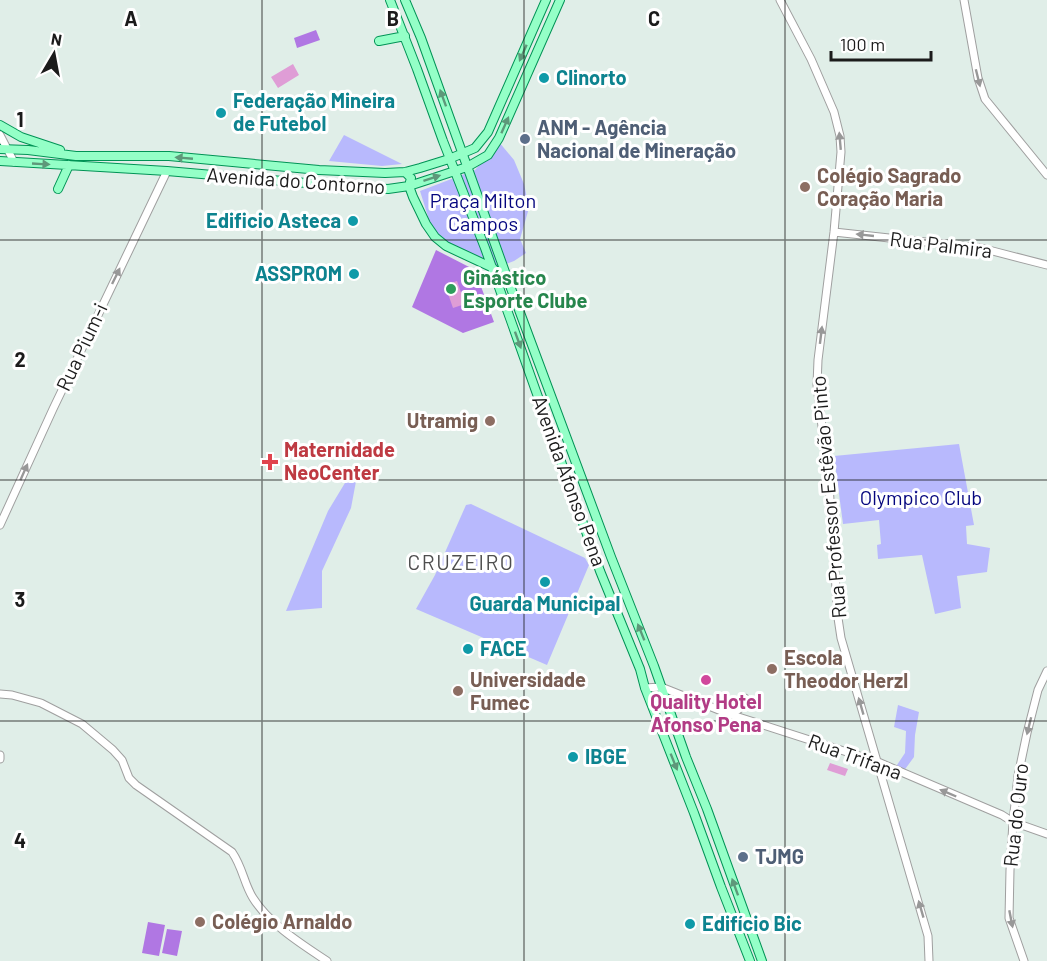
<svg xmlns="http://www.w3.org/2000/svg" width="1047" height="961" font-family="Barlow,sans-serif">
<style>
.park{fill:#b8b9fd}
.pitch{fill:#b077e3}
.water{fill:#df9dd6}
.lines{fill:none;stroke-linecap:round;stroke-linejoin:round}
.minor-casing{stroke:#9f9f9f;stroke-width:9}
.major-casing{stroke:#009355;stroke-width:10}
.minor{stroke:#fff;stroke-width:7}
.major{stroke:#94ffc7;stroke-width:8}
.oneway{fill:#5e987a}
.oneway2{fill:#989898}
.grid{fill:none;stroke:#1b1b1b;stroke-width:1.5;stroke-opacity:0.55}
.culture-dot{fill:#0f9aa8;stroke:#fff;stroke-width:2}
.service-dot{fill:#5c6f8a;stroke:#fff;stroke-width:2}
.education-dot{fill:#8d6e63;stroke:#fff;stroke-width:2}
.leisure-dot{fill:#2e9e5b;stroke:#fff;stroke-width:2}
.health-dot{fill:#e0444e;stroke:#fff;stroke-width:2}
.hotel-dot{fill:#d1479c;stroke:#fff;stroke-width:2}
.labels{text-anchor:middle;stroke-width:6;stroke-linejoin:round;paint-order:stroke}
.culture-label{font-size:20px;font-weight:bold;fill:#0d838f;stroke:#fff;text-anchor:start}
.service-label{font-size:20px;font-weight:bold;fill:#4e5e75;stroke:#fff;text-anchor:start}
.education-label{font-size:20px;font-weight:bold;fill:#785e54;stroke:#fff;text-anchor:start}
.street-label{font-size:20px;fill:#1b1b1b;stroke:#fff}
.park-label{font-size:20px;fill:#04057e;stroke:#fff}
.leisure-label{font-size:20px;font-weight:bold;fill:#27864d;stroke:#fff;text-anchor:start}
.health-label{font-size:20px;font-weight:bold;fill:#be3a42;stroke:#fff;text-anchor:start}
.hotel-label{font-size:20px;font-weight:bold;fill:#b23c85;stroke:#fff}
.neighbourhood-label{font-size:21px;letter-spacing:1.5px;fill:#4e4e4e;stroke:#fff}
.grid-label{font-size:20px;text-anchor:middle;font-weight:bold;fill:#1b1b1b;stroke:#fff;stroke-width:6;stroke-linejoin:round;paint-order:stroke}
</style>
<rect width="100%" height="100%" fill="#e0eee8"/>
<path class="park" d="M344,135L402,164L382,166L329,161Z
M499,142L514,160L524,184L529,208L520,239L526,253L514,261L506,264L512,281L473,255L448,244L439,235L430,223L420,191L475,170Z
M959,444L974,525L966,526L967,544L990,548L987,572L957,576L961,608L935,614L922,555L878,559L877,545L881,544L879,520L843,524L834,456Z
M351,473L357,476L351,508L322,571V608L286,611L328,511Z
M471,504L585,558L589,565L547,665L416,609L435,575L466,505Z
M898,705L919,712L915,735L914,757L903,772L895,768L905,753L906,731L894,727Z"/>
<path class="pitch" d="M316,30L320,40L297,48L294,38Z
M436,250L475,270L494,322L463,333L412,307Z
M148,922L165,925L159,956L142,953Z
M167,929L182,931L177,956L162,953Z"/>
<path class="water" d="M293,64L299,75L278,88L271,77Z
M457,281L465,304L453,308L445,285Z
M830,763L848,769L845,776L827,770Z"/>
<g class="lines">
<g class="minor-casing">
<path id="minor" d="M780,0L811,59L834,112L840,136L841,152L834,232L818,360L817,385L829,485L838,618L841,638L928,936L929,961
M964,0L978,78L985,99L1047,175
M0,135L14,162
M834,232L981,248L1047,265
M0,525L53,409L167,171
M645,688L661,687L729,714L878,762L1002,815L1013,822L1047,834
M0,694L12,695L41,703L82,724L113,750L122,760L129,778L136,785L232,852C243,868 244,884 253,898C269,924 303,945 327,961
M729,714C739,711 742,708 745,698
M0,755V759
M1024,961L1009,918L1010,870L1013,822L1018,776L1027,733L1038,690L1047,671"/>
</g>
<g class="major-casing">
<path id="major" d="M390,0L417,69L443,141L485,248L600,571L640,669L645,688L694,813L721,887L750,961
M405,0L421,38L509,283L611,557L654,666L686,757L707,809L762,961
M379,41L405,36
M0,125L21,137L60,150
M0,149L28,150L76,156H169L319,170L385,173L405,172L420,168L449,159L475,148L488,132L546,0
M0,161L167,171L318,184L388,189L409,186L467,167L488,155L499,138L560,0
M405,172L411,178L409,186L413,197L426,224L435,237L446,246L493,268
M58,189L69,165"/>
</g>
<use href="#minor" class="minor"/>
<use href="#major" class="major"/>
</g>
<defs><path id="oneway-solid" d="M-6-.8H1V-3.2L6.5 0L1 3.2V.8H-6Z" transform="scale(1.5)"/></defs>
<g class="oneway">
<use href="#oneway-solid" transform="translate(523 53) rotate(114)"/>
<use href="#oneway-solid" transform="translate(443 98) rotate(-110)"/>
<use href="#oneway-solid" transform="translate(505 125) rotate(-66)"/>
<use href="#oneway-solid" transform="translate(184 158) rotate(-175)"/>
<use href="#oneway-solid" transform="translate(41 164) rotate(3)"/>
<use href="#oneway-solid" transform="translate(432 178) rotate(-18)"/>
<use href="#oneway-solid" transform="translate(518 340) rotate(70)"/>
<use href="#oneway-solid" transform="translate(641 632) rotate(-112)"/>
<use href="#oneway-solid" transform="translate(674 762) rotate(68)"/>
<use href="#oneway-solid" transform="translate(735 887) rotate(-110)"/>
</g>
<g class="oneway2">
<use href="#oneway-solid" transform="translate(978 78) rotate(76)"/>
<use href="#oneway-solid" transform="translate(840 141) rotate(-95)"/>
<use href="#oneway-solid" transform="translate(865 235) rotate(-174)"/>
<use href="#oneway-solid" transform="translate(116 276) rotate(-64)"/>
<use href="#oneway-solid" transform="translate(821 335) rotate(-83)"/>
<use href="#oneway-solid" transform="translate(24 472) rotate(-66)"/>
<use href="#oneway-solid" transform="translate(861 706) rotate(-106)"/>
<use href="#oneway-solid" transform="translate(1029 726) rotate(104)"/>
<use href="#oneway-solid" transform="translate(948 793) rotate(-157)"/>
<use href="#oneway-solid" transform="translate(921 909) rotate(-106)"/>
<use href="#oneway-solid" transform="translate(1011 919) rotate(79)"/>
</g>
<path class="grid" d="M262,0V961M524,0V961M785,0V961M0,240H1047M0,480H1047M0,721H1047"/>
<g class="culture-dot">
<circle cx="544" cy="78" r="6"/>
<circle cx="221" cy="113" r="6"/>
<circle cx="353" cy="221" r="6"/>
<circle cx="354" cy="274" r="6"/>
<circle cx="545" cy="582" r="6"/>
<circle cx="468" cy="649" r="6"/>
<circle cx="573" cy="757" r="6"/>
<circle cx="690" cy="924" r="6"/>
</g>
<g class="service-dot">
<circle cx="525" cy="139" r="6"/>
<circle cx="743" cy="857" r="6"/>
</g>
<g class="education-dot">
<circle cx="805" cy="187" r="6"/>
<circle cx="490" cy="421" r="6"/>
<circle cx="772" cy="669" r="6"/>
<circle cx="458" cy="691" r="6"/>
<circle cx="200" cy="922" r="6"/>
</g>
<circle class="leisure-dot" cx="451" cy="289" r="6"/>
<path class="health-dot" d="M267 453h6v6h6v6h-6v6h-6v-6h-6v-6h6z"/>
<circle class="hotel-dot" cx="706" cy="680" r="6"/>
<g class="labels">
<g class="culture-label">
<text x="556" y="85">Clinorto</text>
<text x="233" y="108">Federação Mineira<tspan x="233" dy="23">de Futebol</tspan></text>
<text x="341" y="228" text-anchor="end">Edificio Asteca</text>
<text x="342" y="281" text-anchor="end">ASSPROM</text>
<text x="545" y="611" text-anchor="middle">Guarda Municipal</text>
<text x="480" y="656">FACE</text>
<text x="585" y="764">IBGE</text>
<text x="702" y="931">Edifício Bic</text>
</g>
<g class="service-label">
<text x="537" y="135">ANM - Agência<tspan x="537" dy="23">Nacional de Mineração</tspan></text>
<text x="755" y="864">TJMG</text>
</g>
<g class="education-label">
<text x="817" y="183">Colégio Sagrado<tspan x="817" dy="23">Coração Maria</tspan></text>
<text x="478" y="428" text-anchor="end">Utramig</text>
<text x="784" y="665">Escola<tspan x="784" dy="23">Theodor Herzl</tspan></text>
<text x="470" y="687">Universidade<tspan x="470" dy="23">Fumec</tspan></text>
<text x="212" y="929">Colégio Arnaldo</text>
</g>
<g class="street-label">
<text transform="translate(296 181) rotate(4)" y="7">Avenida do Contorno</text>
<text transform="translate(941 245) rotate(7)" y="7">Rua Palmira</text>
<text transform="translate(82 347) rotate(-65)" y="7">Rua Pium-i</text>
<text transform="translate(569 481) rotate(70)" y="7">Avenida Afonso Pena</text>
<text transform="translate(829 497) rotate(-95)" y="7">Rua Professor Estêvão Pinto</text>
<text transform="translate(855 757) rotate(20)" y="7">Rua Trifana</text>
<text transform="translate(1016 815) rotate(-84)" y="7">Rua do Ouro</text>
</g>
<g class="park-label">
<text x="483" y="208">Praça Milton<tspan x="483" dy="23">Campos</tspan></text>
<text x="921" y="505">Olympico Club</text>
</g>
<g class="leisure-label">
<text x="463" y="285">Ginástico<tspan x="463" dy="23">Esporte Clube</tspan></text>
</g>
<g class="health-label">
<text x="284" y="457">Maternidade<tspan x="284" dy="23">NeoCenter</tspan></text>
</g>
<g class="hotel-label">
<text x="706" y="709">Quality Hotel<tspan x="706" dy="23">Afonso Pena</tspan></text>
</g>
<g class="neighbourhood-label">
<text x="461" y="570">CRUZEIRO</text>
</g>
</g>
<g class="grid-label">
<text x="131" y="26">A</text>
<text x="393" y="26">B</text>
<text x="654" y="26">C</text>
<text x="20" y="127">1</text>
<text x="20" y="367">2</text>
<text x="20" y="607">3</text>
<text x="20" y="848">4</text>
</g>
<g transform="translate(54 54) rotate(10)" stroke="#ffffff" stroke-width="4.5" paint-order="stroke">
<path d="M0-4.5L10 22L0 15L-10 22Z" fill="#1b1b1b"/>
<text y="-9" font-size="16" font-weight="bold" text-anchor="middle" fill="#1b1b1b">N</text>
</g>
<path d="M831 51v9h100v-9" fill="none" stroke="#1b1b1b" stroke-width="3"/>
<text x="840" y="51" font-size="18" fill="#1b1b1b" stroke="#ffffff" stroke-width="4.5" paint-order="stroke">100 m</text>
</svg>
